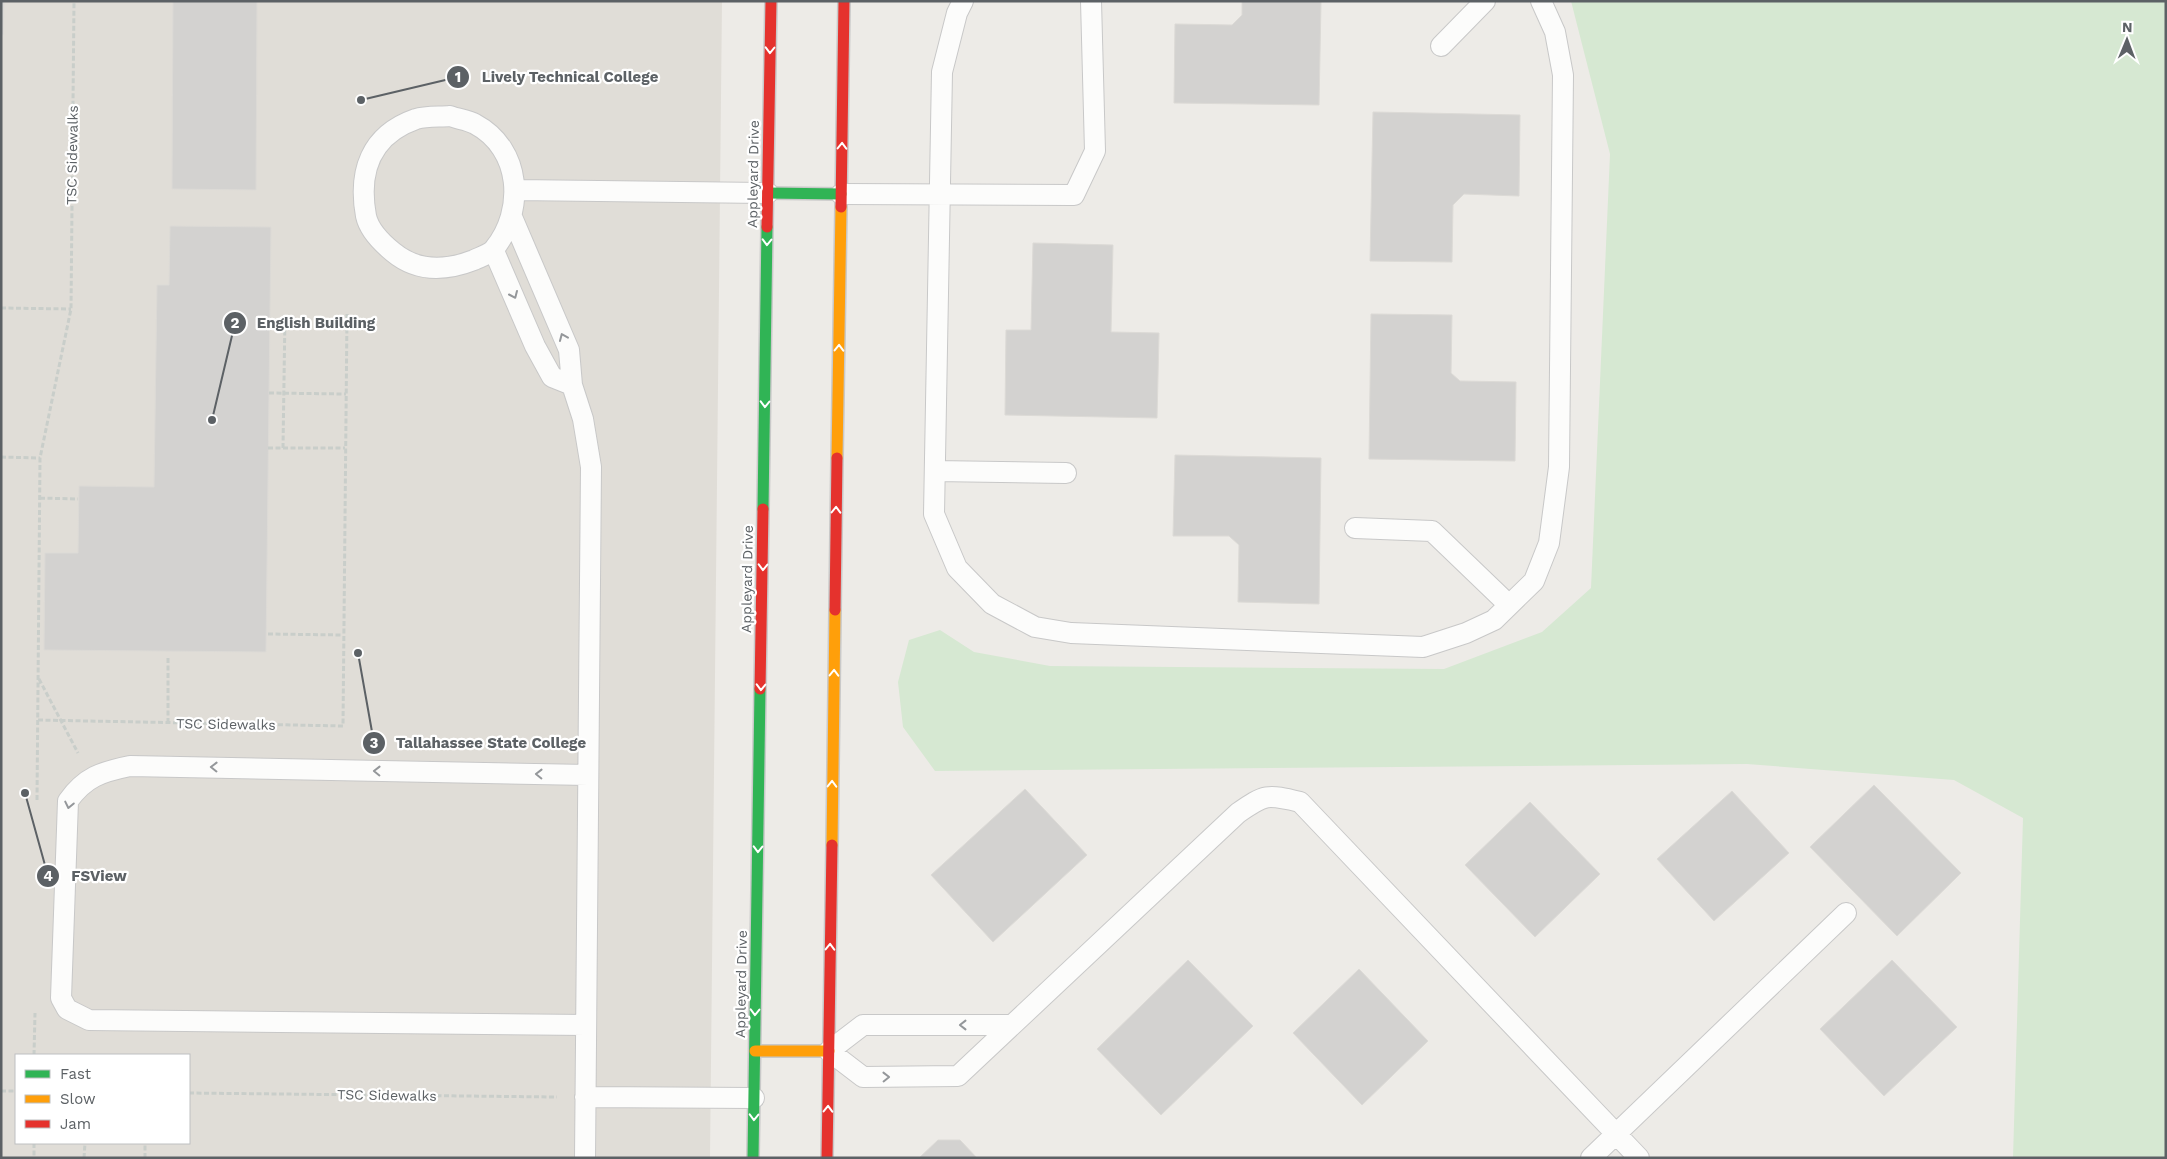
<svg xmlns="http://www.w3.org/2000/svg" width="2167" height="1159" font-family="'Work Sans',sans-serif">
<style>
.education{fill:#e0ddd7;fill-rule:evenodd}
.green{fill:#d6e8d2}
.building{fill:#d3d2d0;stroke:#dcdad6}
.lines{fill:none;stroke-linecap:round;stroke-linejoin:round}
.lane-casing{stroke:#c8c8c8;stroke-width:22}
.fast-casing{stroke:#c9c9c9;stroke-width:14}
.slow-casing{stroke:#c9c9c9;stroke-width:14}
.jam-casing{stroke:#c9c9c9;stroke-width:14}
.path{stroke:#c9ceca;stroke-width:3;stroke-dasharray:5 2.5;stroke-linecap:butt}
.lane{stroke:#fcfcfb;stroke-width:20}
.fast{stroke:#30b455;stroke-width:11}
.slow{stroke:#ff9f0a;stroke-width:11}
.jam{stroke:#e5322d;stroke-width:11}
.oneway{stroke:#fff}
.oneway2{stroke:#94979a}
.labels{text-anchor:middle;stroke-width:4.5;stroke-linejoin:round;paint-order:stroke}
.street-label{font-size:14px;fill:#5c6165;stroke:#fff}
.leader{fill:none;stroke:#5c6165;stroke-width:2}
.callout-dot{fill:#5c6165;stroke:#fff;stroke-width:2}
.mark-label{font-size:15px;text-anchor:middle;font-weight:bold;fill:#fff}
.callout-label{font-size:15px;text-anchor:middle;font-weight:bold;fill:#5c6165;stroke:#fff;stroke-width:4.5;stroke-linejoin:round;paint-order:stroke}
</style>
<rect width="100%" height="100%" fill="#edebe7"/>
<path class="education" d="M1,1H722L710,1158H1ZM16,1055H189V1143H16Z"/>
<path class="green" d="M1571,1H2166V1158H2013L2023,818L1954,780L1747,764L935,771L903,727L898,682L909,640L940,630L974,652L1050,666L1444,669L1542,632L1591,588L1610,154Z"/>
<path class="building" d="M1,1H4L3,35H1Z
M173,1H257L256,190L172,189Z
M1242,1H1321L1319,105L1174,103L1175,24L1232,25L1242,15Z
M1373,112L1520,115L1519,196L1464,194L1453,205L1452,262L1370,261Z
M170,226L271,227L266,652L44,650L45,553H78L79,486L154,487L157,285H169Z
M1033,243L1113,245L1111,332L1159,333L1157,418L1005,415L1006,330H1031Z
M1371,314L1452,315L1451,373L1460,381L1516,382L1515,461L1369,459Z
M1175,455L1321,458L1319,604L1238,602L1239,545L1229,536H1173Z
M1874,785L1961,873L1897,936L1810,847Z
M1025,789L1087,855L993,942L931,875Z
M1732,791L1789,853L1714,921L1657,859Z
M1530,802L1600,874L1535,937L1465,865Z
M1188,960L1253,1026L1161,1115L1097,1049Z
M1892,960L1957,1027L1884,1096L1820,1029Z
M1359,969L1428,1041L1362,1105L1293,1033Z
M938,1140H960L977,1158H919Z"/>
<g class="lines">
<g class="lane-casing">
<path id="lane" d="M963,1L957,13L942,72L934,514L957,568L992,604L1035,627L1071,633L1423,647L1466,633L1494,620L1534,581L1549,543L1559,467L1563,75L1555,32L1541,1
M1441,46L1485,1
M450,116C458,119 468,120 475,124C522,149 525,211 494,249C490,254 480,257 474,260C446,271 417,272 393,252C382,243 369,230 366,216C358,172 370,135 416,119C426,116 440,117 450,116Z
M516,190L768,193
M841,194L1074,195L1095,151L1091,1
M512,217L569,350L572,385L583,419L591,467L585,1158
M494,251L535,346L552,377L572,385
M935,471L1066,473
M1355,528L1432,531L1509,605
M586,1025L89,1020L67,1009L61,998L68,801C85,777 101,772 130,766L588,775
M1012,1025H863L829,1051L863,1077L958,1076L1238,813C1265,794 1267,794 1300,802L1639,1158
M585,1097L754,1098
M1591,1158L1846,913"/>
</g>
<g class="fast-casing">
<path id="fast" d="M768,193L841,194
M763,509L767,227
M753,1158L760,689"/>
</g>
<g class="slow-casing">
<path id="slow" d="M837,458L841,207
M832,845L835,610
M755,1051H829"/>
</g>
<g class="jam-casing">
<path id="jam" d="M841,207L844,1
M767,227L771,1
M835,610L837,458
M760,689L763,509
M827,1158L832,845"/>
</g>
<path class="path" d="M1,308L71,309
M269,393L346,394
M268,448H345
M283,448L285,314
M1,457L40,458
M40,498L78,499
M268,634L343,635
M39,679L78,753
M38,720L343,726L347,314
M168,723V658
M37,800L40,458L71,309L74,1
M34,1055L35,1013
M1,1091H16
M189,1093L557,1097
M34,1143V1158
M84,1158L85,1143
M145,1158V1143"/>
<use href="#lane" class="lane"/>
<use href="#fast" class="fast"/>
<use href="#slow" class="slow"/>
<use href="#jam" class="jam"/>
</g>
<defs><path id="oneway-chevron" d="M-2-3.5L2.5 0L-2 3.5" fill="none" stroke-width="1.6" stroke-linecap="round" stroke-linejoin="round" transform="scale(1.25)"/></defs>
<g class="oneway">
<use href="#oneway-chevron" transform="translate(770 50) rotate(91)"/>
<use href="#oneway-chevron" transform="translate(842 146) rotate(-89)"/>
<use href="#oneway-chevron" transform="translate(767 242) rotate(91)"/>
<use href="#oneway-chevron" transform="translate(839 348) rotate(-89)"/>
<use href="#oneway-chevron" transform="translate(765 404) rotate(91)"/>
<use href="#oneway-chevron" transform="translate(836 510) rotate(-89)"/>
<use href="#oneway-chevron" transform="translate(763 567) rotate(91)"/>
<use href="#oneway-chevron" transform="translate(834 673) rotate(-89)"/>
<use href="#oneway-chevron" transform="translate(761 687) rotate(91)"/>
<use href="#oneway-chevron" transform="translate(832 784) rotate(-89)"/>
<use href="#oneway-chevron" transform="translate(758 849) rotate(91)"/>
<use href="#oneway-chevron" transform="translate(830 947) rotate(-89)"/>
<use href="#oneway-chevron" transform="translate(755 1012) rotate(91)"/>
<use href="#oneway-chevron" transform="translate(828 1109) rotate(-89)"/>
<use href="#oneway-chevron" transform="translate(754 1117) rotate(91)"/>
</g>
<g class="oneway2">
<use href="#oneway-chevron" transform="translate(514 295) rotate(66)"/>
<use href="#oneway-chevron" transform="translate(563 337) rotate(-113)"/>
<use href="#oneway-chevron" transform="translate(214 767) rotate(-179)"/>
<use href="#oneway-chevron" transform="translate(377 771) rotate(-179)"/>
<use href="#oneway-chevron" transform="translate(539 774) rotate(-179)"/>
<use href="#oneway-chevron" transform="translate(69 805) rotate(102)"/>
<use href="#oneway-chevron" transform="translate(963 1025) rotate(-180)"/>
<use href="#oneway-chevron" transform="translate(886 1077) rotate(-1)"/>
</g>
<g class="labels">
<g class="street-label">
<text transform="translate(72 155) rotate(-89)" y="5">TSC Sidewalks</text>
<text transform="translate(753 174) rotate(-89)" y="5">Appleyard Drive</text>
<text transform="translate(747 579) rotate(-89)" y="5">Appleyard Drive</text>
<text transform="translate(226 724) rotate(1)" y="5">TSC Sidewalks</text>
<text transform="translate(741 984) rotate(-89)" y="5">Appleyard Drive</text>
<text transform="translate(387 1095) rotate(1)" y="5">TSC Sidewalks</text>
</g>
</g>
<path class="leader" d="M361 100L458 77M212 420L235 323M358 653L374 743M25 793L48 876"/>
<g class="callout-dot">
<circle cx="361" cy="100" r="5"/>
<circle cx="212" cy="420" r="5"/>
<circle cx="358" cy="653" r="5"/>
<circle cx="25" cy="793" r="5"/>
<circle cx="458" cy="77" r="12"/>
<circle cx="235" cy="323" r="12"/>
<circle cx="374" cy="743" r="12"/>
<circle cx="48" cy="876" r="12"/>
</g>
<g class="mark-label">
<text x="458" y="82">1</text>
<text x="235" y="328">2</text>
<text x="374" y="748">3</text>
<text x="48" y="881">4</text>
</g>
<g class="callout-label">
<text x="570" y="82">Lively Technical College</text>
<text x="316" y="328">English Building</text>
<text x="491" y="748">Tallahassee State College</text>
<text x="99" y="881">FSView</text>
</g>
<rect width="2167" height="1159" fill="none" stroke="#5c6165" stroke-width="5"/>
<rect x="15" y="1054" width="175" height="90" fill="#ffffff" stroke="#bec0c1"/>
<rect x="25" y="1070" width="25" height="8" fill="#30b455" stroke="#bec0c1"/>
<text x="60" y="1079" font-size="15" fill="#5c6165">Fast</text>
<rect x="25" y="1095" width="25" height="8" fill="#ff9f0a" stroke="#bec0c1"/>
<text x="60" y="1104" font-size="15" fill="#5c6165">Slow</text>
<rect x="25" y="1120" width="25" height="8" fill="#e5322d" stroke="#bec0c1"/>
<text x="60" y="1129" font-size="15" fill="#5c6165">Jam</text>
<g transform="translate(2127 40) rotate(1)" stroke="#ffffff" stroke-width="4" paint-order="stroke">
<path d="M0-4L9 19L0 12L-9 19Z" fill="#5c6165"/>
<text y="-8" font-size="14" font-weight="bold" text-anchor="middle" fill="#5c6165">N</text>
</g>
</svg>
